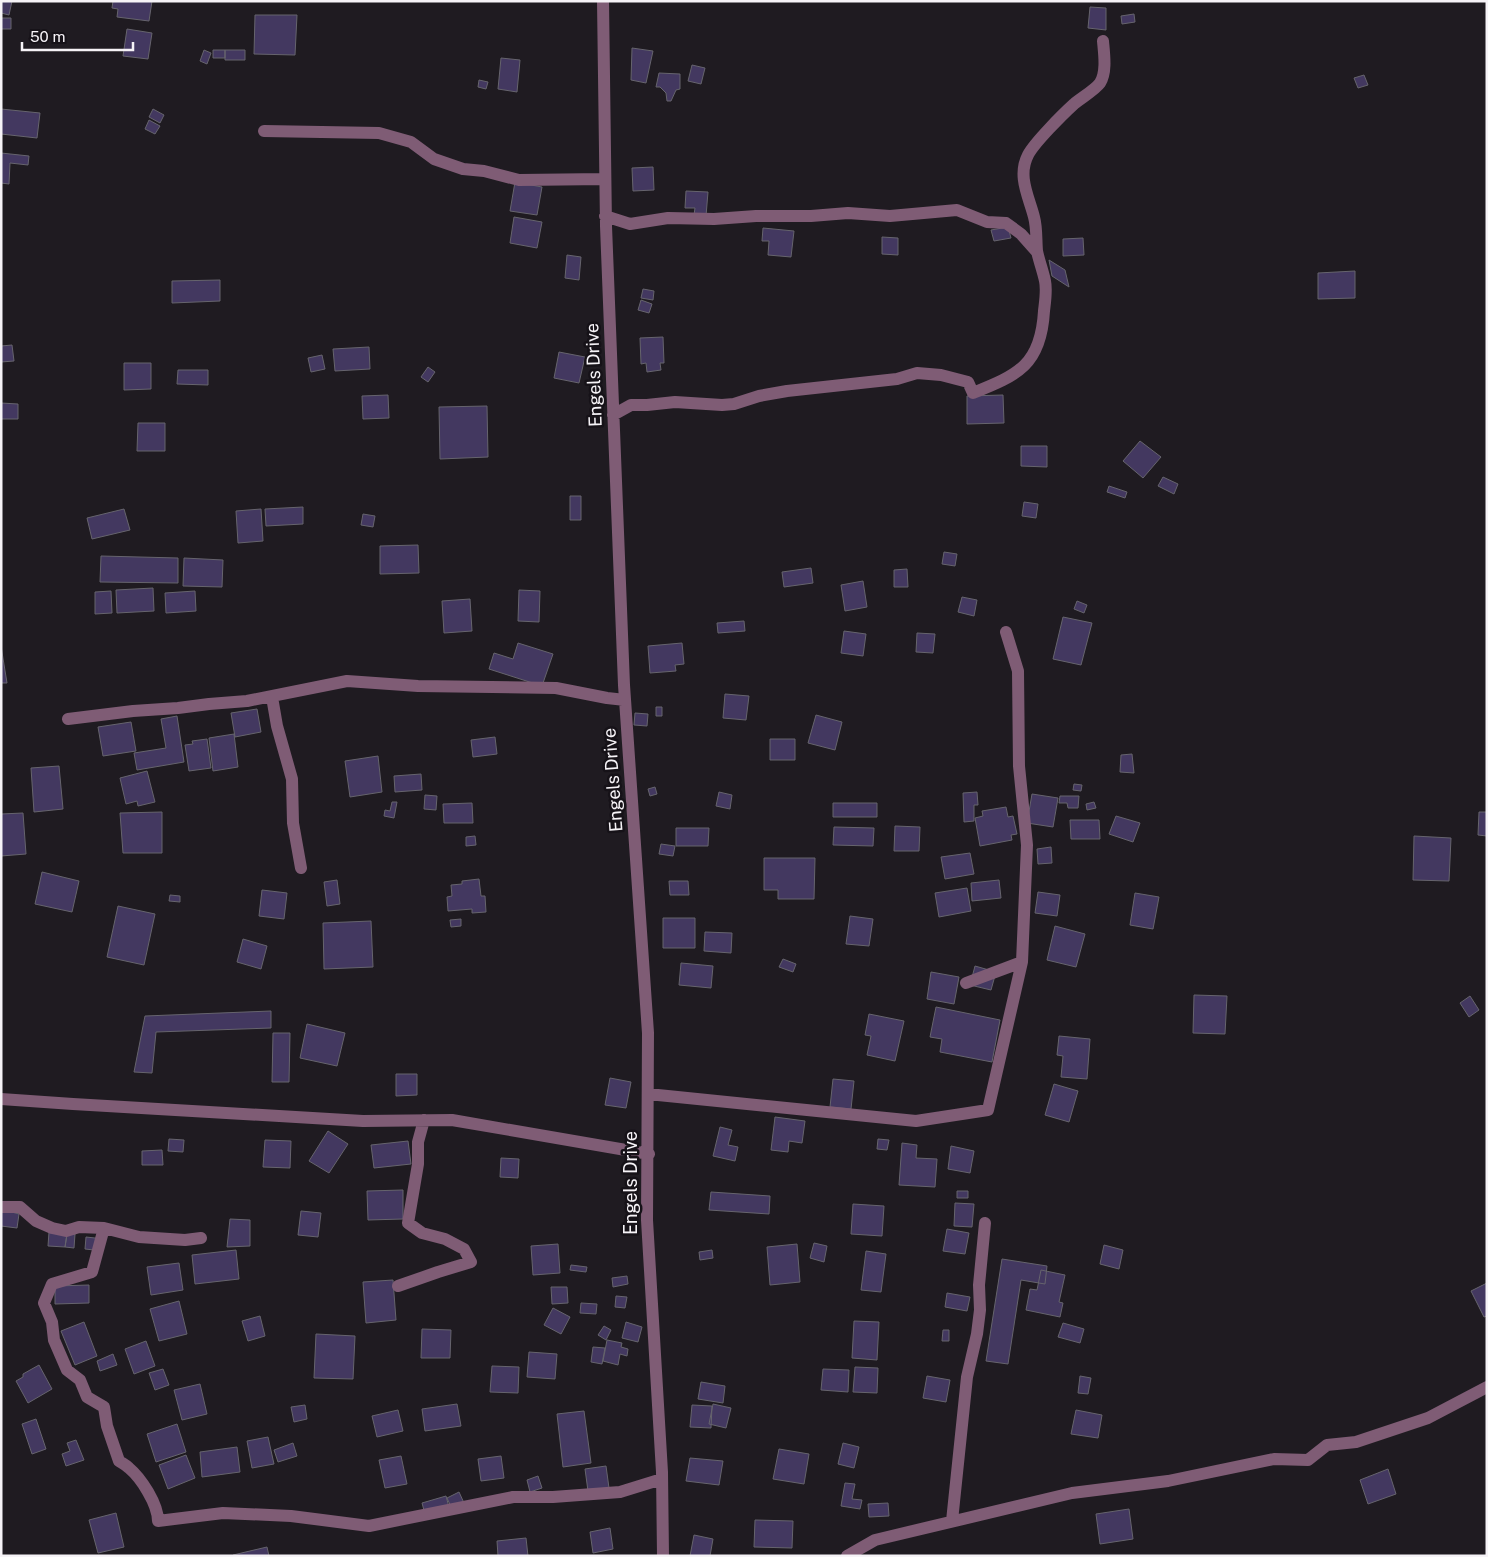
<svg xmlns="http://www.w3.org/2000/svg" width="1488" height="1557" font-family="'Public Sans',sans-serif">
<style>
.building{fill:#433860;stroke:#66646d}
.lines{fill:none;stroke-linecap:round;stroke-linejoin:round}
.minor{stroke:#7f5c75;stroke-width:12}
.labels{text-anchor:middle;stroke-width:5;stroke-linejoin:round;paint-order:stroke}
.street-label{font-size:18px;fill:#f6f3f7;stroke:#161218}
</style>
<rect width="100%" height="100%" fill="#1f1b21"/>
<path class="building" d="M1,1H12L9,15L1,13Z
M113,1H152L149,21L117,17L118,9L112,8Z
M1090,7L1106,8V30L1088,28Z
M1134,14L1135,22L1122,24L1121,16Z
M255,15H297L295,55L254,54Z
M1,18H11V29H1Z
M127,29L152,33L148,59L123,56Z
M632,48L653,51L646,83L631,80Z
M204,50L211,53L207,64L200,61Z
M213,50H225V58H213Z
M225,50H245V60H225Z
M501,58L520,60L517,92L498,89Z
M692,65L705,68L701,84L688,81Z
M659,73L680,74V89L676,90L671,101H667L666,93L660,87H656Z
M1364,75L1368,85L1358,88L1354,78Z
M479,80L488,82L486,89L478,87Z
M1,109L40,113L37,138L1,134Z
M153,109L164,115L160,123L149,117Z
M149,120L160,126L155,134L145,129Z
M1,153L29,156L28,165L10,163L9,184L1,183Z
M653,167L654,190L633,191L632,168Z
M515,182L542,187L537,215L510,211Z
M686,191L708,192L706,216L694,215L695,208H685Z
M514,217L542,222L537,248L510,243Z
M1008,227L1011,238L994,241L991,230Z
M763,228L794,231L791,257L768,255L769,241H762Z
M882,237L898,238V255L882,254Z
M1083,238L1084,255L1063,256V239Z
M567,255L581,257L579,280L565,278Z
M1049,260L1065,270L1069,287L1052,276Z
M1355,271V298L1318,299V273Z
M220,280V301L172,303V281Z
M643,289L654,291L653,300L641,298Z
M641,300L652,304L649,313L638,310Z
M663,337L664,363H660L661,370L647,372L646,363L641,364L640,338Z
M12,345L14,361L1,362V346Z
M369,347L370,369L335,371L333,349Z
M559,352L585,357L579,383L554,378Z
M322,355L325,369L311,372L308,358Z
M124,363H151V389L124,390Z
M428,367L435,372L428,382L421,377Z
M178,370H208V385L177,384Z
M388,395L389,418L363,419L362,396Z
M1003,395L1004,423L967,424V396Z
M1,403L18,404V419H1Z
M487,406L488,457L440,459L439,407Z
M138,423H165V451H137Z
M1140,441L1161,457L1143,478L1123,461Z
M1021,446H1047V467L1021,466Z
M1163,477L1178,484L1174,494L1158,486Z
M1109,486L1127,492L1125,498L1107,492Z
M570,496H581V520H570Z
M1024,502L1038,504L1036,518L1022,516Z
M303,507V524L266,526L265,509Z
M124,509L130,530L92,539L87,518Z
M261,509L263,541L238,543L236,511Z
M363,514L375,516L373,527L361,525Z
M418,545L419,573L380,574V546Z
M944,552L957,554L955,566L942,564Z
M101,556L178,558V583L100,582Z
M184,558L223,560L222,587L183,586Z
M811,568L813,583L784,587L782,572Z
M907,569L908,587H894V570Z
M863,581L867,607L845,611L841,585Z
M153,588L154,611L117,613L116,590Z
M519,590L540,591L539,622L518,621Z
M111,591L112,613L95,614V592Z
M195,591L196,611L166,613L165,593Z
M962,597L977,600L974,616L958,612Z
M470,599L472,631L444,633L442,601Z
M1077,601L1087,605L1084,613L1074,609Z
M1063,617L1092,623L1081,665L1053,659Z
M744,621L745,631L718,633L717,623Z
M844,631L866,634L863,656L841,653Z
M917,633L935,634L933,653L916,652Z
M518,643L553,654L542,686L489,669L494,653L513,659Z
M682,643L684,664L675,665L676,671L650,673L648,646Z
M1,646L7,683H1Z
M725,694L749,696L746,720L723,718Z
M656,707H662V716H656Z
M257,709L261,732L235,737L231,713Z
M635,713L648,714L647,726L634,725Z
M816,715L842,722L835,750L808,743Z
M177,716L184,762L137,770L134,753L166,748L161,719Z
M131,722L136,751L103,756L98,727Z
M234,734L238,767L213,771L209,738Z
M495,737L497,754L473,757L471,740Z
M207,739L211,768L189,771L185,745L193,744L192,741Z
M770,739H795V760H770Z
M1132,754L1134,773L1120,772L1121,755Z
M378,756L382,792L350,797L345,761Z
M59,766L63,809L34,812L31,768Z
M147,771L155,802L138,806L137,801L126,804L120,778Z
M421,774L422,790L395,792L394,776Z
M1074,784L1082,785L1081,791L1073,790Z
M655,787L657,794L650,796L648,789Z
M719,792L732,795L730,809L716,806Z
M977,792L978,805H974V821L964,822L963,793Z
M1032,794L1058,798L1053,827L1027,823Z
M425,795L437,796L436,810L424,809Z
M1060,796H1079L1078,808H1068L1067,803H1059Z
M392,802H397L394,818L384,816L385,810L390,811Z
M1094,802L1096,808L1087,810L1086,804Z
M472,803L473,823H444L443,804Z
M833,803H877V817H833Z
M1006,807L1008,817L1013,816L1017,834L1011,835L1012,840L980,846L975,818L983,816L982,811Z
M162,812V853H123L120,813Z
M1479,812H1487V836L1478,835Z
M23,813L26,854L1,856V814Z
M1116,816L1140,823L1133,842L1109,834Z
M1070,820H1099L1100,839H1071Z
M895,826L920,827L919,851H894Z
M834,827L874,828L873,846L833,845Z
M676,828H709L708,846H676Z
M475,836L476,845L466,846V837Z
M1414,836L1451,838L1449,881L1413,880Z
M661,844L675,846L673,856L659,854Z
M1051,847L1052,863L1038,864L1037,849Z
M970,853L974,874L945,879L941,857Z
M764,858H815L814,899H778V890H764Z
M42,872L79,881L72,912L35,904Z
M479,879L481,896H485L486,912L472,913V909L448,911L447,897L452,896L451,885L462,884V881Z
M337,880L340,904L327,906L324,882Z
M999,880L1001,898L972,901L971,883Z
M669,881H688L689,895H670Z
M967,888L971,911L939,917L935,893Z
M262,890L287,893L284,919L259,916Z
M1038,892L1060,895L1057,916L1035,913Z
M1135,893L1159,897L1153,929L1130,925Z
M170,895L180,896V902L169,901Z
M118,906L155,914L144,965L107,957Z
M850,916L873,919L869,946L846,944Z
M663,918H695V948H663Z
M461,919V926L451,927L450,920Z
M371,921L373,967L324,969L323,923Z
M1055,926L1085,934L1076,967L1047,960Z
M705,932L732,933L731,953L704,951Z
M243,939L267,946L261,969L237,962Z
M783,959L796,964L793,972L779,967Z
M681,963L713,966L711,988L679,985Z
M975,966L996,972L991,990L970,985Z
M931,972L959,977L954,1004L927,999Z
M1194,995L1227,996L1225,1034L1193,1033Z
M1470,996L1479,1010L1469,1017L1460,1003Z
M936,1007L1000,1020L992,1062L940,1052L942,1039L930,1037Z
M271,1011V1028L156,1032L152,1073L134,1072L145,1016Z
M869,1014L904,1021L895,1061L867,1055L871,1036L865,1035Z
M307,1024L345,1033L337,1066L300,1058Z
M273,1033H290L289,1082H272Z
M1059,1036L1090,1039L1087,1079L1061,1077L1063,1056L1057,1055Z
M396,1074H417V1095L396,1096Z
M610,1078L631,1082L626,1108L605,1105Z
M833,1079L854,1081L851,1109L830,1107Z
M1054,1084L1078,1091L1069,1122L1045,1115Z
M775,1117L805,1121L802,1143L789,1141L788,1152L771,1150Z
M720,1127L732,1130L728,1145L738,1147L735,1161L713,1156Z
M328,1131L348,1144L329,1173L309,1161Z
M169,1139L184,1140L183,1152L168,1151Z
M878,1139L889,1140L887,1150L877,1149Z
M265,1140L291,1141L290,1168L263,1167Z
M408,1141L411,1164L374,1168L371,1145Z
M902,1143L917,1145L916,1158L937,1159L935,1187L899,1185Z
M951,1146L974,1151L970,1173L948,1169Z
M162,1150L163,1165H142V1151Z
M501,1158L519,1159L518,1178L500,1177Z
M403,1190V1219L368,1220L367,1191Z
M957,1191H968V1198H957Z
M711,1192L770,1196L769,1214L709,1210Z
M955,1203L974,1204L972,1227L954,1226Z
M853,1204L884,1206L882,1236L851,1234Z
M1,1209L19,1214L17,1228L1,1226Z
M301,1211L321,1213L318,1237L298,1235Z
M230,1219L250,1220V1246L227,1247Z
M947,1229L969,1233L965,1254L943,1251Z
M49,1232L67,1234L65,1247L48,1246Z
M67,1234H75L74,1248L65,1247Z
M86,1237L104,1239L103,1251L85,1249Z
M814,1243L827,1246L824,1262L810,1258Z
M558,1244L560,1273L533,1275L531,1246Z
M797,1244L800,1282L770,1285L767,1247Z
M1104,1245L1123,1250L1119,1269L1100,1264Z
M236,1250L239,1279L195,1284L192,1255Z
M712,1250L713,1258L700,1260L699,1252Z
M866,1251L886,1254L881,1292L861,1290Z
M1002,1259L1047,1266L1045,1284L1021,1280L1008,1364L986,1361Z
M179,1263L183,1290L151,1295L147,1267Z
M571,1265L587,1267L586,1272L570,1270Z
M1041,1270L1065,1275L1059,1302L1063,1303L1060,1317L1026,1310L1030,1289L1037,1290Z
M627,1276L628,1284L613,1287L612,1278Z
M393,1280L396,1320L366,1323L363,1282Z
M1487,1283V1316L1484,1317L1471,1291Z
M89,1285V1303L55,1304V1286Z
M551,1287H567L568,1303L552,1304Z
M947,1293L970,1297L967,1311L945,1307Z
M616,1296L627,1297L625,1308L615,1307Z
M179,1301L187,1334L159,1341L150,1309Z
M581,1303L597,1304L596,1314L580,1313Z
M553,1308L570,1317L561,1334L544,1325Z
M260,1316L265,1336L248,1341L242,1321Z
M854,1321L879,1322L877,1360L852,1358Z
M84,1322L97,1356L75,1365L61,1331Z
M626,1322L642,1327L638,1342L622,1338Z
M1063,1323L1084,1329L1080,1343L1058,1337Z
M604,1326L611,1330L606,1340L598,1335Z
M422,1329L451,1330L450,1358H421Z
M943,1330H949V1341H942Z
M316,1334L355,1336L353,1379L314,1378Z
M607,1340L622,1343L621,1347L628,1349L627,1356L620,1354L618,1365L603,1361Z
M146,1341L155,1366L134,1374L125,1349Z
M593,1347L605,1348L602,1364L591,1362Z
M529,1352L557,1354L555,1379L527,1377Z
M113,1354L117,1365L100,1371L97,1361Z
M39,1365L52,1389L28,1403L16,1381L23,1377V1374Z
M492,1366L519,1367L518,1393L490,1392Z
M855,1367L878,1368L877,1393L853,1392Z
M163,1369L169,1385L155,1390L149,1373Z
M823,1369L849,1370L848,1392L821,1390Z
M927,1376L950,1380L946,1402L923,1398Z
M1080,1376L1091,1378L1088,1394L1078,1393Z
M701,1382L725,1386L723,1403L698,1399Z
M200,1384L207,1414L182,1420L174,1390Z
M457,1404L461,1426L425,1431L422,1409Z
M713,1404L731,1408L726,1428L709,1424Z
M305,1405L307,1419L294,1422L291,1407Z
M692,1405L712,1406L711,1428L690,1427Z
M398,1410L403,1431L377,1437L372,1416Z
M1076,1410L1102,1415L1098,1438L1071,1434Z
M584,1411L591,1463L563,1467L557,1414Z
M36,1419L46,1449L32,1454L22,1424Z
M177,1424L186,1452L156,1462L147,1434Z
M268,1437L274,1464L252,1468L247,1441Z
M76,1440L84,1460L66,1466L62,1454L70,1451L67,1443Z
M293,1443L297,1456L278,1462L274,1450Z
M843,1443L859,1447L854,1468L838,1464Z
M237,1447L240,1472L202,1477L200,1452Z
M779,1449L809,1454L804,1484L773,1479Z
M186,1455L195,1478L168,1489L159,1465Z
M401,1456L407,1484L385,1488L379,1460Z
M501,1456L504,1478L481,1481L478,1459Z
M690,1458L723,1461L719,1485L686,1481Z
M606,1466L609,1488L588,1491L585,1469Z
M1388,1469L1396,1494L1368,1504L1360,1480Z
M538,1476L542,1488L530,1492L527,1480Z
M845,1483L855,1484L852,1499L862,1500L860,1509L841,1506Z
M459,1492L464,1503L452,1509L447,1498Z
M446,1496L449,1507L425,1514L422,1503Z
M888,1503L889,1516L869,1517L868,1504Z
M1129,1509L1133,1539L1100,1544L1096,1514Z
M116,1513L124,1547L98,1553L89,1520Z
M755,1520L793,1521L792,1548L754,1547Z
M610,1528L613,1549L593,1553L590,1532Z
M694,1535L713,1539L710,1556H690Z
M526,1538L528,1556H498L497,1541Z
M267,1547L269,1556H233V1555Z"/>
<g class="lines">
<path class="minor" d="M603,1L606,226L624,685L648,1033L647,1220L662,1472L663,1556
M264,131L379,133L411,142L434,159L463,169L484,171L519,180L605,179
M605,216L630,224L668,218L714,219L756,216H811L848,213L890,216L957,210L987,222L1006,223L1021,234L1037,252
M613,415L631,405H647L675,402L722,405L734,404L759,396L787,391L897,379L917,373L941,375L968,382L973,393C1018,375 1041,365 1044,311C1045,302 1047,290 1045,281C1043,271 1039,261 1037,251C1036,240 1037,228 1034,217C1029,197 1017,176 1028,155C1034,143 1063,114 1074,104C1081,98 1095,90 1100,83C1107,72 1104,53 1103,41
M272,697L277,726L292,779L293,823L301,868
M68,719L133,711L178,708L209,704L247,701L347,681L418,686L556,688L607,698L625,700
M966,983L1022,962
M648,1094L916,1121L988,1110L1022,962L1027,845L1019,766L1018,671L1006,632
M1,1099L73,1104L363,1121L452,1120L649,1154
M1,1207H20L36,1221L52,1228L66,1231L79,1227L104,1228L139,1237L185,1240L201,1238
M104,1228L92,1272L52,1284L44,1303L52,1322L54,1340L67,1370L80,1380L87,1397L104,1407L107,1426L119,1461C122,1463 126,1465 129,1468C141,1478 158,1504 158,1521L223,1513L291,1516L369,1526L513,1497H553L620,1492L662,1479
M398,1286L438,1272L471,1262L464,1249L445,1239L422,1233L408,1223L418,1164V1142L424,1120
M952,1521L967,1377L977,1334L980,1310L979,1285L985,1223
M847,1556L875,1540L1072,1493L1168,1481L1274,1459L1308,1460L1327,1445L1356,1442L1428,1418L1487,1387"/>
</g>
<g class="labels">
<g class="street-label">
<text transform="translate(594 375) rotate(-92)" y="6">Engels Drive</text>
<text transform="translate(613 780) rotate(-94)" y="6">Engels Drive</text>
<text transform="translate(631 1183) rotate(-90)" y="6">Engels Drive</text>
</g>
</g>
<rect width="1488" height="1557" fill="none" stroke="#f6f3f7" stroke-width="5"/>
<path d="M22 42v8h111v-8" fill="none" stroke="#f6f3f7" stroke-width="2.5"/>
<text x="30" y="42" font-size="15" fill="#f6f3f7" stroke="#161218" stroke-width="4" paint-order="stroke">50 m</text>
</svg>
